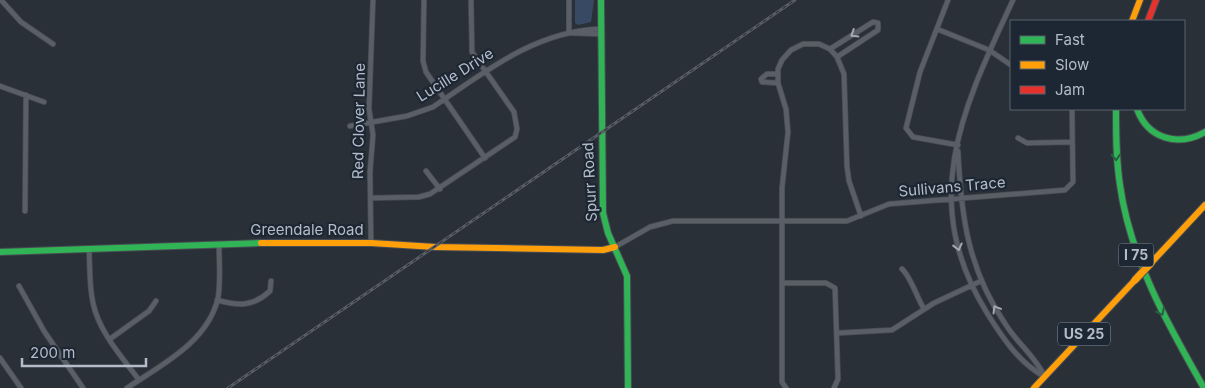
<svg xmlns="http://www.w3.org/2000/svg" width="1205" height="388" font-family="Inter,sans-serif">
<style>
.water{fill:#384963}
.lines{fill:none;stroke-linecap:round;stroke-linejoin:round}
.street-casing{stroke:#484c53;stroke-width:6}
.fast-casing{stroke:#484c53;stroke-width:8}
.slow-casing{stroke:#484c53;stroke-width:8}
.jam-casing{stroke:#484c53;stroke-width:8}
.street{stroke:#5a5e66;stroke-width:4.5}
.fast{stroke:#30b455;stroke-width:6}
.slow{stroke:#ff9f0a;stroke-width:6}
.jam{stroke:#e5322d;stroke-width:6}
.rail-casing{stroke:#595d64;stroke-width:3}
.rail{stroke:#1d2633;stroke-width:1;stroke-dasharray:4;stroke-linecap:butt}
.slow-bridge-casing{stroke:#484c55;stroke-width:9;stroke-linecap:butt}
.slow-bridge{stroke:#ff9f0a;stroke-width:7}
.oneway{stroke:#a2a9b5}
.oneway2{stroke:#255f41}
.labels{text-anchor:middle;stroke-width:4.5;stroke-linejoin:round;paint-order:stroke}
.shield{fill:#1d2633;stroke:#878f9c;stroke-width:1}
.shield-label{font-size:14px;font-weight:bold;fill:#b4bcc9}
.street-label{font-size:15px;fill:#b4bcc9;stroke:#1d2633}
</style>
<rect width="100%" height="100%" fill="#2a3038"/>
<path class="water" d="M575,0H594L591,22L578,25L575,23Z"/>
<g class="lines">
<g class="street-casing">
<path id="street" d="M1,0L21,22L53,44
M424,0L423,61L426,72L485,158
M569,0V33
M948,0L920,72L906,128L913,137L958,145
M1013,0C963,108 917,200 987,313C1002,337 1019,363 1045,377
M937,29L989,50L1011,65
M571,33L600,34
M830,49L873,22L878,23V30L837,57
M777,74H767L761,79L762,82L778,83
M0,86L44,102
M350,126L407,116L433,107C485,72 535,31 600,29
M1018,138L1027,143L1072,142
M958,151C961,216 968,270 1006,325C1018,344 1035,356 1045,377
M426,171L440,189
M371,198L419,197L430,194L515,137L517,129L514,112L472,52L471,0
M25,211L26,95
M371,243L370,172L373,135L369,109L373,0
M615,247L650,227L673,221H847L889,204L1065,190L1073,182L1072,109
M89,248C90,266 89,285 93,303C99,332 122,357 139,380
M902,269C911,277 917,298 924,309
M782,283H826L835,288L838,379L834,388
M19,286L44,331L83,388
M217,300C238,306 253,307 270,291L271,281
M838,333L892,330L934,303L981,281
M110,339L149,311L156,301
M0,358L21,388
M127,388C161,365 208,342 218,298C221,281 219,262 219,244
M786,388L782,382V188L788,132L786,109L778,83V69L782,60L791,50L803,44H819L830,49L837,57L844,74L847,167L849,181L861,216"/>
</g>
<g class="fast-casing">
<path id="fast" d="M601,0L603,213L608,233L627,276L628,388
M1116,109C1116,135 1116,160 1120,185C1130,258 1168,325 1204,388
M1137,109C1148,139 1178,147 1205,132
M0,252L261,243"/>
</g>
<g class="slow-casing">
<path id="slow" d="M1132,21L1140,0
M261,243H371L435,247L603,250L615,247
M1151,263L1205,205
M1034,388L1135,280"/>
</g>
<g class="jam-casing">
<path id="jam" d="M1148,21L1156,0"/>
</g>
<use href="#street" class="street"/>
<use href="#fast" class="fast"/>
<use href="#slow" class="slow"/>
<use href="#jam" class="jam"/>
<g class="rail-casing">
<path id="rail" d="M228,388L795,0"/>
</g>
<use href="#rail" class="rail"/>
<g class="slow-bridge-casing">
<path id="slow-bridge" d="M1135,280L1151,263"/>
</g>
<use href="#slow-bridge" class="slow-bridge"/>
</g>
<defs><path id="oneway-chevron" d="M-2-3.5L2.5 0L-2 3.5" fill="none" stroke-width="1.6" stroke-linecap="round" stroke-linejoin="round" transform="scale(1.25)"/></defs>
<g class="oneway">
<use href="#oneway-chevron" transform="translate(854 34) rotate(148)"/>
<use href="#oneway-chevron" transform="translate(958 247) rotate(76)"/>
<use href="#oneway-chevron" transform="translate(996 309) rotate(-121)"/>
</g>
<g class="oneway2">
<use href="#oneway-chevron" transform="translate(1116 157) rotate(87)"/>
<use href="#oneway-chevron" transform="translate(1161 312) rotate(64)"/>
</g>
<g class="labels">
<g class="shield">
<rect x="1118.5" y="243.5" width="35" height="23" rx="4"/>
<rect x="1058" y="322.5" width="52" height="23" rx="4"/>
</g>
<g class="shield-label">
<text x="1136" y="260">I 75</text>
<text x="1084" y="339">US 25</text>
</g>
<g class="street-label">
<text transform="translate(455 75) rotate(-32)" y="5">Lucille Drive</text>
<text transform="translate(359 121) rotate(-89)" y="5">Red Clover Lane</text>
<text transform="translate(590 182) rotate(-93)" y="5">Spurr Road</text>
<text transform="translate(952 187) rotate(-5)" y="5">Sullivans Trace</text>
<text x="307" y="235">Greendale Road</text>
</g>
</g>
<rect x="1010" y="20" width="175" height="90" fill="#1d2633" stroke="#59626f"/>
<rect x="1020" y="36" width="25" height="8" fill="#30b455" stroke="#59626f"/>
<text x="1055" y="45" font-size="15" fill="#b4bcc9">Fast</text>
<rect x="1020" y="61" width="25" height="8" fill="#ff9f0a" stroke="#59626f"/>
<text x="1055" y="70" font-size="15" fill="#b4bcc9">Slow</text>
<rect x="1020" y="86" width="25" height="8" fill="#e5322d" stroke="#59626f"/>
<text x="1055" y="95" font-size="15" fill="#b4bcc9">Jam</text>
<path d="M22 358v8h124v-8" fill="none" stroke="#b4bcc9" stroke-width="2.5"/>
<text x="30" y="358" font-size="15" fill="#b4bcc9" stroke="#1d2633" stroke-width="4" paint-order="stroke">200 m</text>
</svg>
